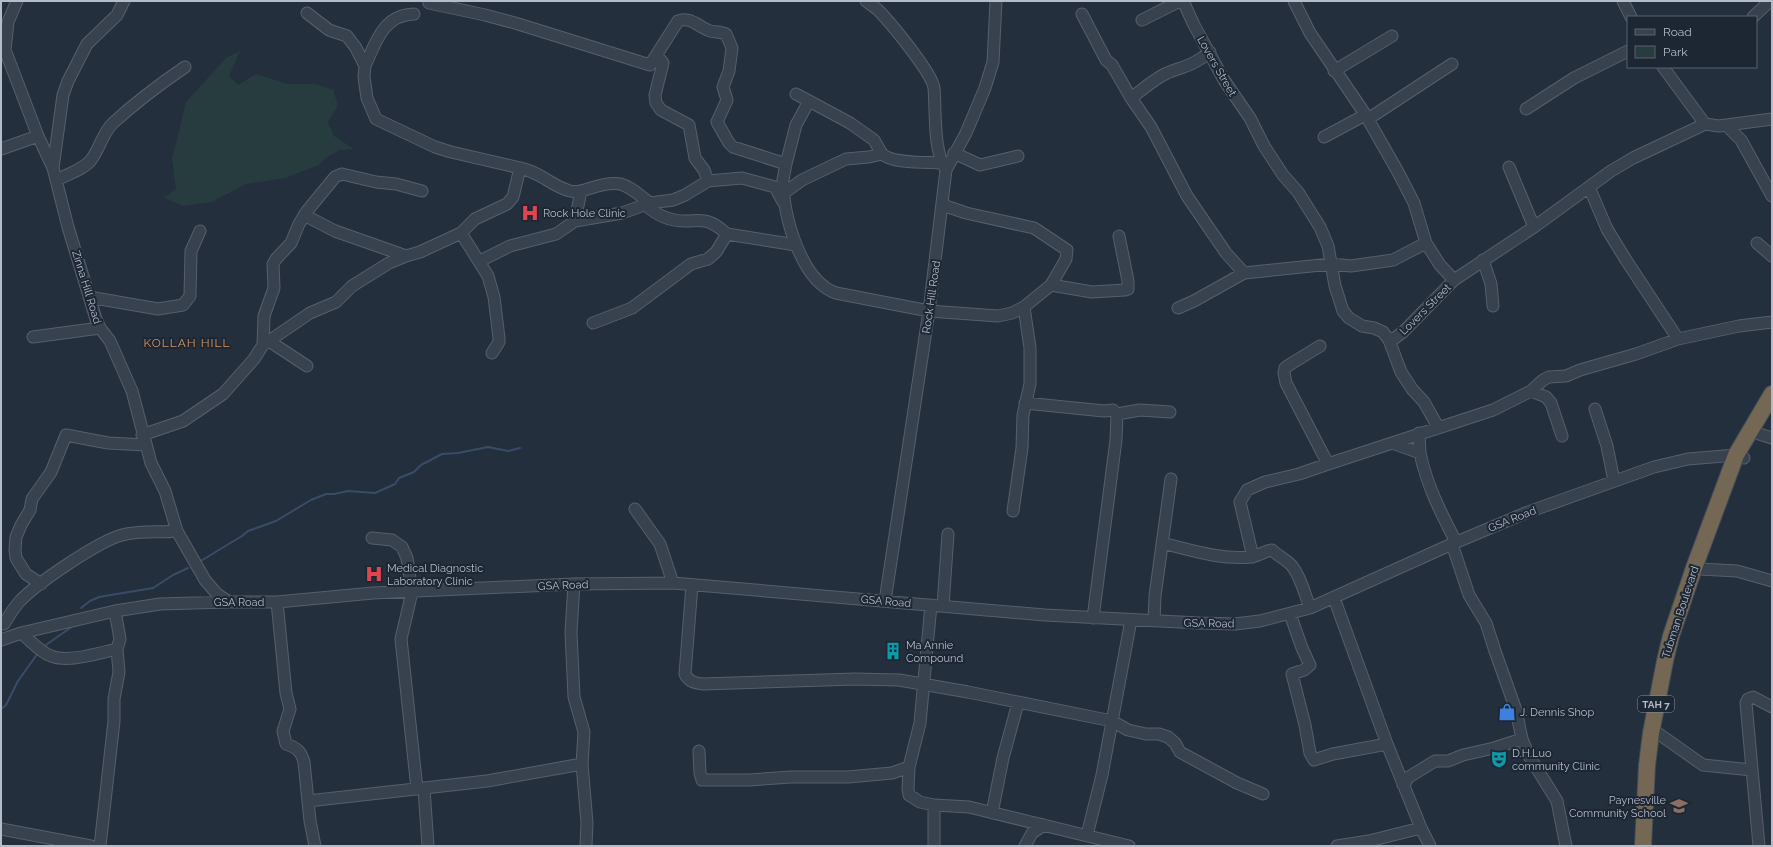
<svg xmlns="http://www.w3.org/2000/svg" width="1773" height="847" font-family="Raleway,sans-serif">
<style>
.green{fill:#263c3f}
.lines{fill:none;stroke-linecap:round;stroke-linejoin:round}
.stream{stroke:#394c67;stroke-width:2}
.minor-casing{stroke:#565f6c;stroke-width:13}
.highway-casing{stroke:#434c59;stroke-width:18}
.minor{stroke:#38414e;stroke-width:11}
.highway{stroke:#746855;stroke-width:16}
.labels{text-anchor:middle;stroke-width:4;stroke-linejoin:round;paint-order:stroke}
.shield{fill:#1d2633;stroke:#878f9c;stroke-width:1}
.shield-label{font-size:10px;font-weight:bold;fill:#b4bcc9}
.street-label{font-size:11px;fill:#b4bcc9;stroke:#1d2633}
.poi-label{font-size:11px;fill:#b4bcc9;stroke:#1d2633;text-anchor:start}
.neighbourhood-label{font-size:12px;letter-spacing:1px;fill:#d59563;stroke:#1d2633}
</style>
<rect width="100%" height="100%" fill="#242f3e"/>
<path class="green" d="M240,51L229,76L238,85L256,74L287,84H316L333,90L338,105L328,122L334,136L354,149L340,150L325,158L319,165L285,178L246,184L212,202L183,206L164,198L176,189L172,159L186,102L226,58Z"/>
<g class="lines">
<path class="stream" d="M199,562L242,536L248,531L276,521L311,500L326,494H334L348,491L375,493L395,484L399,478L414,472L421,465L442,454L458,453L488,447L508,451L520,448
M81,608L90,601L99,597L153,588L173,575L188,568
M43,647L73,626
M1,709L6,705L18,681L38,653"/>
<g class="minor-casing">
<path id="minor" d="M17,1L8,22L5,50L38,136L53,168L68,227L96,319L100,328L110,341L132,391L151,463L165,491L177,531L205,580L217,594L229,602
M866,1C871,5 877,8 881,13C893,26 932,73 934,88C936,111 933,151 946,170
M1183,1L1194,25L1224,80L1250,118L1264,146L1283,175L1298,192L1320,227L1328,246L1335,286L1343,311L1349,318L1362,326L1374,328L1383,332L1389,340L1401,372L1412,389L1424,402L1438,427
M1294,1L1310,33L1365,114L1398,172L1414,203L1426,243L1440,265L1454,280
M1623,1L1631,17
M429,3L485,15L515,23L650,65L658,57L663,63L655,95L656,103L661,110L689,125L695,158L704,170L708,181
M307,13L329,30L347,36L356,48L365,66L364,77L367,98L376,119L435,147L451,152L520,168
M1082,14L1106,60L1112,65L1131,98L1151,127L1187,196L1226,253L1244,273
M1753,17L1770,1
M1142,20L1180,1
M650,65L678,21C690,16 699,27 710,31C715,32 721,32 726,34L732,48L729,71L723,87L727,100L717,122L729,143L733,147L786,164C785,169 784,175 783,179C782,214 801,281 836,293L929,311L998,316L1012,313L1024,307L1051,285L1092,292L1125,290L1128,289V281L1119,236
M365,66C376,42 383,15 414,14
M1663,67L1705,124L1719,126L1772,119
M1334,71L1392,36
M796,94L850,123L874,140L882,154
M1131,98C1142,90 1154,79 1167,73C1185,66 1194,65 1210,52
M1526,109L1574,78L1628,51
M1368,119L1452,64
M1726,125L1741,140L1772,196
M1324,137L1365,115
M1,149L38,136
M954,153L980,165L1018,156
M786,164L796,125L809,101
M1509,167L1534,227
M53,168L63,95L68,81L87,44L117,15L124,1
M57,180C68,174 84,169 91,160C100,148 102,134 113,123C136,102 160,84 185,67
M1589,187L1607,229L1626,260L1678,339
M784,193L802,180L846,159L869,157L882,154C893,164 927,162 941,163
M646,205C657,216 670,221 686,221C695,221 703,219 711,223C717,225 722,230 727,234
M943,205L966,213L1034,228L1067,250L1066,259L1051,285
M304,215L335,231L406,256
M575,221L622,213L650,203
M461,233L488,276L494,297L499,338V342L492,353
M1757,243L1772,256
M1483,260L1491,284L1493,306
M480,261L510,246L556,234L575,221L581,191
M89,297L158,309L183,305L190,296L191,251L200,231
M1178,308L1194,301L1244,273L1331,264L1351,266L1393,260L1426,243
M593,323L632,308L691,264L708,259L716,252L727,234L796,245
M33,337L100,328
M1389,340L1395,338L1404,331L1454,280L1534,227L1611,171L1633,158L1705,124
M269,341L307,366
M263,345L264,316L274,288L273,264L276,259L291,243L299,224L307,211L335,177L342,174L376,182L396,184L422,191
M1320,346L1289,365L1285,368L1284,373L1286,383L1328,464L1493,410L1531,391L1543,380L1549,377L1566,376L1580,370L1636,354L1678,339L1739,326L1772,322
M1531,391L1546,397L1551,403L1562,436
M1025,403L1104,411L1113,410L1117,414L1116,440L1093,618
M1595,409L1607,446L1614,481
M1117,414L1140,410L1170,412
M1419,433L1420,453
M1756,433L1772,438
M142,435L183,421L223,394L254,359L263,345L310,313L336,302L352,286L389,263L406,256L420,252L461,233L475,219L507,204L513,197L520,168C541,172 551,186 570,191C577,193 585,190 591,188C623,178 626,185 650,203L673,200L685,195L708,181L742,178L775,187L783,202
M1392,443L1420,453C1427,486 1441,513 1456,542
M635,509L660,544L673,583
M1013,511L1022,448L1023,415L1030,384V348L1024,307
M372,538L392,540L402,547L407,558L412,592L401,639L417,789
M1162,543C1191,550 1220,560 1251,557C1258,556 1265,551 1272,550C1278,556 1287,560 1292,566C1301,577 1305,595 1310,608
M1452,544L1469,595L1486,623L1495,651L1516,710L1522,739L1529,756L1557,801L1566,846
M1253,557L1240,502L1247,490L1265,482L1299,474L1328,464
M1700,569L1737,571L1772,581
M41,584L26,574L16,558L15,550L16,537L21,525L30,510L32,499L51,472L66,435L108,443L145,445
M574,584L571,632L574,697L584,732L582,764
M692,585L685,674C689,682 695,683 703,684L855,679L899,680L968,692L1112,721L1128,730L1146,734H1159L1168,737L1175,743L1180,752L1237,783L1263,794
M1334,598L1387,744L1421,828L1430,846
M885,601L929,311L946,170L966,133L985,88L993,62L996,1
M277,602L286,693L290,709L283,731L286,744C297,748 301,751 304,762L310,821L315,846
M943,606L948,534
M1290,614L1302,648L1310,665L1304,670L1292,674L1305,725L1310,753L1314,760L1333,754L1387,744
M1154,621L1155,596L1171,479
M4,624C9,616 14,607 20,601C37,583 99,541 122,535C140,530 160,533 177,531
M21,633C31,641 40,652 51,656C68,663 99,653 117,649
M1,640L21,633L115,611L160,604L229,602H277L373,593L574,584L673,583L1045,615L1199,623L1235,624L1260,621L1310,608L1452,544L1528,512L1654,467L1688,459L1736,455L1744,458
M1659,734L1703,765L1752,770
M699,751L700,773L702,780H749L791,777H848L892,773L909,767L920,723L931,605
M909,767L908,789L909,795L920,802L934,805
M1403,785L1409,777L1435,761H1448L1463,755L1494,748L1522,739
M424,789L428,846
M308,801L487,781L582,764L587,823L586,846
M992,813L1003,758L1018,703
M1,829L91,846
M1087,835L1102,775L1131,620
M100,846L114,721V699L119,672L117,649L120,639L115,611
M934,846V805L969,807L1129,846
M1025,846L1032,833L1044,825
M1337,846L1369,841L1421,828
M1759,846L1746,703L1748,699L1753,697L1772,707"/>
</g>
<g class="highway-casing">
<path id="highway" d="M1643,846L1647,765L1651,733L1665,661L1671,636L1694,568L1736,455L1772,394"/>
</g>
<use href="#minor" class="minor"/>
<use href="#highway" class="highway"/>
</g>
<defs>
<g id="hospital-bare" transform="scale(1.38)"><path d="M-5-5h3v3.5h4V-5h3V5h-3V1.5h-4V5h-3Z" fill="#e0444e" stroke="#1d2633" stroke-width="2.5" paint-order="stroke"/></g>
<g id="building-bare" transform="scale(1.38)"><path d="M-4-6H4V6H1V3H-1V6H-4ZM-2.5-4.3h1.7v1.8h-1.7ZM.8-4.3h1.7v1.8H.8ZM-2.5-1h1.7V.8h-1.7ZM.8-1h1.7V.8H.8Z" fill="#0f9aa8" stroke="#1d2633" stroke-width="2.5" paint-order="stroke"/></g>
<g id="shop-bare" transform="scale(1.38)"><path d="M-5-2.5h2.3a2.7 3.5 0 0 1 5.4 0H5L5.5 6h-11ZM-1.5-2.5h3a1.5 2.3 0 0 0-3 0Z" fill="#3f7fe0" stroke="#1d2633" stroke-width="2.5" paint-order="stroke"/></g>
<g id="theatre-bare" transform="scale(1.38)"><path d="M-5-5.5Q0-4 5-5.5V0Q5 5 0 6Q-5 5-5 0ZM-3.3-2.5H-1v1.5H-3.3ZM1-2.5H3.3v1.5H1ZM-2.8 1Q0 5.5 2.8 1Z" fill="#0f9aa8" stroke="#1d2633" stroke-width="2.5" paint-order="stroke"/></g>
<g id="school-bare" transform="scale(1.38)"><path d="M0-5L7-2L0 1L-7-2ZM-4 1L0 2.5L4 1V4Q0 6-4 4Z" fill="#8d6e63" stroke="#1d2633" stroke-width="2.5" paint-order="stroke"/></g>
</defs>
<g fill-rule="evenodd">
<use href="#hospital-bare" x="530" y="213"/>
<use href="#hospital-bare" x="374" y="574"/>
<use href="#building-bare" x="893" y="651"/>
<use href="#shop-bare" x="1507" y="712"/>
<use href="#theatre-bare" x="1499" y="759"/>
<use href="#school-bare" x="1679" y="806"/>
</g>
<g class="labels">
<rect class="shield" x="1638" y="696" width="36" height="16" rx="3"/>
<g class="shield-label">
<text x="1656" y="708">TAH 7</text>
</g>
<g class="street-label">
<text transform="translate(1217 66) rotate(60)" y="4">Lovers Street</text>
<text transform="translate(87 287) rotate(73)" y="4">Zinna Hill Road</text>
<text transform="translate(931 297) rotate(-82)" y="4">Rock Hill Road</text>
<text transform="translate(1425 309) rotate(-45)" y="4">Lovers Street</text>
<text transform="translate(1512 519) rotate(-22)" y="4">GSA Road</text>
<text transform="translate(563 585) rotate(-2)" y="4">GSA Road</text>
<text transform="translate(886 601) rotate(5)" y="4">GSA Road</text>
<text x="239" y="606">GSA Road</text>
<text transform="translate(1680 612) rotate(-72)" y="4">Tubman Boulevard</text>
<text transform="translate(1209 623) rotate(1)" y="4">GSA Road</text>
</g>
<g class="poi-label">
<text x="543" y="217">Rock Hole Clinic</text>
<text x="387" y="572">Medical Diagnostic<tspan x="387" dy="13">Laboratory Clinic</tspan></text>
<text x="906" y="649">Ma Annie<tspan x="906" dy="13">Compound</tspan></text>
<text x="1520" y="716">J. Dennis Shop</text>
<text x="1512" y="757">D.H.Luo<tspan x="1512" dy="13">community Clinic</tspan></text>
<text x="1666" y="804" text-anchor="end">Paynesville<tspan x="1666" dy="13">Community School</tspan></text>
</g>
<g class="neighbourhood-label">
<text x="187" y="347">KOLLAH HILL</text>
</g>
</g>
<rect width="1773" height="847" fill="none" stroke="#b4bcc9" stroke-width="4"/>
<rect x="1627" y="16" width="130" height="52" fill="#1d2633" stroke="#59626f"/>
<rect x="1635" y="29" width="20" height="6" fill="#38414e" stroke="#59626f"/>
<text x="1663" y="36" font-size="12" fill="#b4bcc9">Road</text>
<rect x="1635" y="46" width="20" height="12" fill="#263c3f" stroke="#59626f"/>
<text x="1663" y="56" font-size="12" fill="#b4bcc9">Park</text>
</svg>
